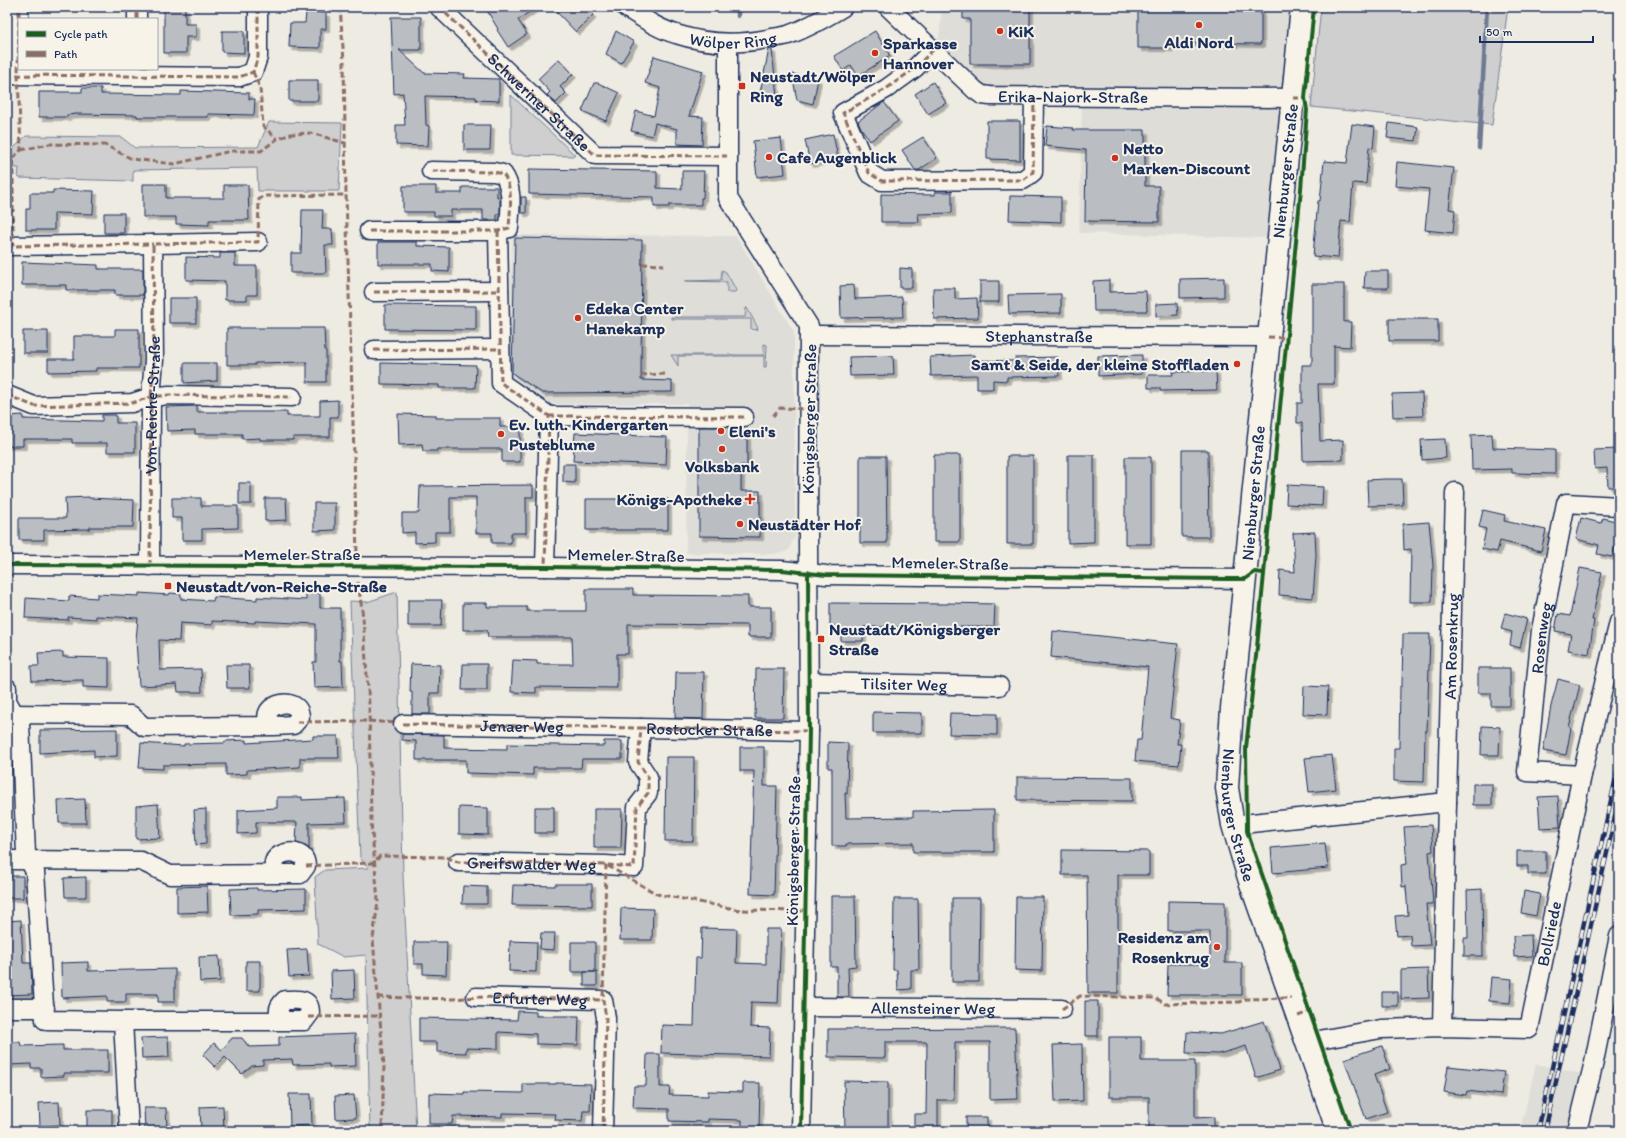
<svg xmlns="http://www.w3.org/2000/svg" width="1626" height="1138" font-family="Itim,sans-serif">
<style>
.built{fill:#deddd8}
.green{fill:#cfcfcf;stroke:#757f96}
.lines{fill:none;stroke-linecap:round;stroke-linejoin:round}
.stream{stroke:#6e7992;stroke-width:4.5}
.building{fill:#babdc2;stroke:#1b2f5e;filter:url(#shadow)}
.street-casing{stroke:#1b2f5e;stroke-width:21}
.primary-casing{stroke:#1b2f5e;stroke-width:25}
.street{stroke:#f7f3e8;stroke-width:18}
.primary{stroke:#f7f3e8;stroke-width:22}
.rail-casing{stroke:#1b2f5e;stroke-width:4.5}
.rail{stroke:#f7f3e8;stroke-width:3;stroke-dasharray:9;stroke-linecap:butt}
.quiet{stroke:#8d6e63;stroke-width:3;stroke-dasharray:6 3;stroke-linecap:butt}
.cycleway-casing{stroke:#f7f3e8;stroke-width:6}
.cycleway{stroke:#1b5e20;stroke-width:4}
.poi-dot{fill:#c8321e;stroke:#f7f3e8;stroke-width:1.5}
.labels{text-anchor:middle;stroke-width:4;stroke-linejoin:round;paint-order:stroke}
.poi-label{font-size:17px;font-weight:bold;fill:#1b2f5e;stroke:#f7f3e8;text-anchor:start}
.street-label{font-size:17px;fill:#1b2f5e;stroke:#f7f3e8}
</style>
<defs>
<filter id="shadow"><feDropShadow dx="3.5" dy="3.5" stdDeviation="0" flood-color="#0004"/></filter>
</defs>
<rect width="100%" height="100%" fill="#eeebe2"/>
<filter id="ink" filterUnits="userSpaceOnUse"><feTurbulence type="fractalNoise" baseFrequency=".025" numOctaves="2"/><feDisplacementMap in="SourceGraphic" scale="8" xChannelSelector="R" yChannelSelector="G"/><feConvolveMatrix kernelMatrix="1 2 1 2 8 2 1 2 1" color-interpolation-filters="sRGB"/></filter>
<g filter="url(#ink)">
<path class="built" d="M942,7H1289L1282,109L1268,238L1079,233L1082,105H988L937,59Z
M512,235L736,236L794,332L795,538L792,540L790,549L783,553L773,554L686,553L687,404H550L509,378Z
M1536,1064L1586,1075L1573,1131H1520Z"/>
<path class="green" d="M1321,7H1508L1492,125L1311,107Z
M511,95L576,156L511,155Z
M269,122L342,123L339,191H258L257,168L133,170V181L18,178L19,168H7V149L14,148L26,136L121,137L135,148L258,147Z
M722,270L726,272L736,290L735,292H727V282L685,281L721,280Z
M746,308H747L758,328L756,330L751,329V319H671V317H745Z
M764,344L767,345L766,367H764V356H678V366L671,355H764Z
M397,592L403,876L416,1131H370L366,955L344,957L318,944L315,877L325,870L369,868L360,858L350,601L367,602Z"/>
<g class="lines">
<path class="stream" d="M738,16V7
M1479,148L1487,7"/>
</g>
<path class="building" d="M164,7H185V24H196V37H186V53H164Z
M485,7H536L518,20L527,34L508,47L497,30L498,29Z
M552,7H585L593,15L576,32Z
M963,7H1030V64H970V19H963Z
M1138,7H1261V44L1170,43V48H1138Z
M306,12L326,13V29H320V48L289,47L290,23H305Z
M391,17H421V50H399L424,73L465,74L464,78L499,79V101L476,100V97L425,96L426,125L429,126L428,146L396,145V125H405L403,93L394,94Z
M222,31H244V53L222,52Z
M616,31L634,42L621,63L606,54Z
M875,31L890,56L858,76L851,65L843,71L834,56Z
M769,49L772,50L777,97L760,93Z
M654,56L703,71L689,116L703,117L702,145L677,144V129L655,123L652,136L631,131L636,111L654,116L660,88L645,83Z
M559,59L573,74L560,87L566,93L556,103L547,95L550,92L538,79Z
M792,74L818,79L813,104L797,100Z
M289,80H318V101H289Z
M933,82L946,103L928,114L915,94Z
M594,83H598L619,93L606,121L582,111Z
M82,88H101V94L181,95V91L249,93V99H255L254,115L208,114V117H137V115L76,114L67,115V117H39V92H82Z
M884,102L898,121L870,141L861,128L858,121Z
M987,121H1020V160L987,159Z
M1389,123L1418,127L1416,141L1387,138Z
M1352,124L1375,127L1373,148L1369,147L1366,184L1353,183L1350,222L1341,221L1338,258L1313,256L1318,201H1320L1324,161L1347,163Z
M464,125H491L490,150H464Z
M1047,126L1073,128V130H1145V186H1159V222L1085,221L1086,150L1045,146Z
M833,134L838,158L810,164L805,140Z
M923,137L937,158L919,170H915L902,150Z
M781,138L785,174L757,177L753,141Z
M1397,162L1454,168L1449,209L1455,210L1453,233L1425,230L1429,189L1395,186Z
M529,169L657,171V188L682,189V171H704L703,198H701V205H669V207H654V197L529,194Z
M143,184H166V198H224V185H248L249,220H209V225L176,224V217H143Z
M403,186H436V193H462V187H497V197H500V214H497V220H483V210H451V216H434V212H403Z
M53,190L94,191L93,214L54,213V230H26V209H30V193H53Z
M935,192H952V213L918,214L919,222H881V194L935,195Z
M1010,196L1061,197V222L1009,220Z
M521,197H526V213H521Z
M302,210H323L322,229H332L333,245H325L326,273H291V253H301Z
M104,213H124V233H104Z
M515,238L642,240L641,380L672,381V392L542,393L512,373Z
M378,242H417V246L449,247V272L432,271V264H378Z
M220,253H235V266H257V295H247V300H225V281L186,280V257L220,258Z
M22,262L98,265V269H143V295H115V290H66V285H22Z
M900,268L912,269V288H900Z
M1365,271H1388V288H1364Z
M1224,278V297L1180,298V279Z
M1109,280V292L1146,291L1147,311H1094L1093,281Z
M980,281H999V302H980Z
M1312,284H1344V322H1351L1350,347L1334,346V384H1318L1320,441L1343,440V460L1303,461L1302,423H1297V403H1302V365H1312Z
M854,285L855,299L902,297L903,317L841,318L840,286Z
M933,288H955V299L977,298L978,318L934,319Z
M1061,294V313L1009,314L1008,295Z
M169,298H196V323H169Z
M1177,303L1178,315L1156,316V304Z
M385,305L476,306V330L385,329Z
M1389,319H1438V341H1389Z
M227,328H324L325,351H326V382H307V362L255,363V365H227Z
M115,329H139V368H96V371L48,372V359H74V336H115Z
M23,331H48V353H23Z
M974,355V360L1015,361V358L1058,357L1059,376L1007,377V381L993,380V389H977V375L931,376L930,357Z
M1142,355V374L1098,376V356Z
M893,356L894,375L850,376L849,357Z
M184,363H217V381L184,383Z
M381,363L476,365L475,388H439V385L381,384Z
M1216,371L1217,390L1160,391V388H1148V375H1173L1172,372Z
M1422,393L1423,416L1393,417L1392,394Z
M338,400V417H330V437H293V440H260V438L242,439V434H195V430L167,431L166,407L197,406V412H287V416H320V401Z
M398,414L436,415V418H500V427H520V462H502V449H437V451H423L422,444L399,445Z
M23,415V419L102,421V415H116V423H135V452H107V443H72V439H23V446H7V416Z
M699,427H740V435H747V466L741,465V491H760V537L699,536Z
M575,433L667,437L666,465L573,461Z
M1492,434L1493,448L1555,450V474L1512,473V469L1472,470L1471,435Z
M1445,439L1446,458L1422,460L1421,440Z
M1619,449V487H1608L1607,468L1595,469L1594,450Z
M1182,450H1208L1209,537H1182Z
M934,455H960V542H934Z
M1068,455H1094V542L1068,543Z
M860,456H886L887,543H860Z
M1007,456H1033V544H1007Z
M1125,457H1151V544H1125Z
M563,464H575V483L563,482Z
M1385,479H1402L1403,505L1368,506L1367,480Z
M239,483H251V504H239Z
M533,485V497H526V533H511V543H492V533H476V497H450V532H435V542L415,543V532L402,533V513H419L420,486Z
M1287,485L1323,487L1322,506L1286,504Z
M89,497V498L134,500L133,527H90V529L44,530V540H19V518H66L65,498Z
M172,498H201V506H238V528L202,529V540H182V518H172Z
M265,498H286L287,520L265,521Z
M586,499H668V530H586Z
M314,503H335V530L314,531Z
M1483,510L1505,515L1504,521L1546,530L1541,551L1500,541L1497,552L1482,549L1486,529L1479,527Z
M1581,518L1601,523L1603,518L1619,522V531L1612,557L1597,554L1599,545L1576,539Z
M1429,522L1433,565L1432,602H1410L1411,549L1404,550L1403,524Z
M1315,532L1316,555L1313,598L1279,595L1280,570L1295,572L1293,533Z
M1580,568L1602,572L1592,620H1594L1589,654L1568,650L1571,634L1555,631L1558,614L1570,616Z
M586,589H633V595L748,596V607H771V637H748V625L628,624V654H617V688L536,687V693L511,692L513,660L537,661V664H573L572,637H488L487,630H463V603H487V607H527V611H586Z
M139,593L169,595L170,593L181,594V599L213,601L214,597L257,600V597L306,600V593H320V608H340V661H342L343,687L314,688L313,662H316V624L255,621V623L212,621V625L180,623L179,641L159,640L160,670L201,669L202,692H178L177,684L139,686L136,640L138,618L96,616V619L68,617V620L25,618L26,598L69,601V596L97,598V594L139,596Z
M408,600H442L441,626H408Z
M830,603L948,604V603L995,604L994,627H863V641H841V626H830Z
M1505,613L1527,619L1520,648L1510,645L1512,632L1501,629Z
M1053,631L1178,644L1170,718L1180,720L1177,744H1181L1179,765L1135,761L1137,740H1141L1148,667L1051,657Z
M1403,634H1430L1427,731H1425L1424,782L1394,781V748H1399L1400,686H1402Z
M63,652V657L109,658V688L83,687V680L32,681L31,666H39L38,653Z
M411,664L440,665L439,693H430V714H412V692H410Z
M463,664H487V690H462Z
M226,665H249L250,688H227Z
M1478,668H1510V706H1491V693H1478Z
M756,669H784L783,718H755Z
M676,672H704L703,719L675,718Z
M1558,679L1580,685L1569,727L1571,728L1566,755L1543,751L1551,706Z
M1304,686L1328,687L1327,715L1303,714Z
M873,712L922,713V733H873Z
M950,713L997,714V735L949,734Z
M1482,726L1500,727L1499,755H1481Z
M117,729V756L94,757V750L40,753V730Z
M402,734L444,735V748L507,749V744L604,746V741H622V759H582L581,768H533V775L466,773V760H416V741L402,740Z
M313,736H338L339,758H300V767L247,770V774L226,775V764L163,765V769L139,768L141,743L184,746V744L225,743V741L246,740V743L313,739Z
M828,742L848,743L847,794L845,793L846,818L913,817V811L994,810V852H913V843L846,844V846H832V768H828Z
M740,747H764V786H777L774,895L750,894L754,771H740Z
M1332,755L1336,789L1309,792L1305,758Z
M666,757H694L693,841H665Z
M1017,777L1132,778V801L1017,800Z
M1473,784H1492V805H1473Z
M1558,796L1560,827L1540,828L1538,797Z
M277,797H302V800L345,798L346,822L309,823V849L296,843L297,822H256V833L238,834V810L277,808Z
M85,799L86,823H59L58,800Z
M158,804L160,838L136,839V806Z
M459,807L488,808V835L459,834Z
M535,807H554V833H535Z
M206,809V844L196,845L194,810Z
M594,809H622L621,848H594Z
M1431,825L1433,851L1429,852L1433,904H1426L1430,945L1411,946L1410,935L1397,936L1395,916L1408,915L1406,886L1402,887L1401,865L1407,864L1404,827Z
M1325,843L1328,868L1273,873L1271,848Z
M1062,850L1149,851V875H1118V993H1088L1087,875H1062Z
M1517,851H1546V874H1528V866H1517Z
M7,876H23V898H7Z
M86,877V897H65L64,878Z
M555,884H592V906L512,905L513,885L555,886Z
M207,886L208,912L177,913V887Z
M463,886L487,887V904H462Z
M257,888V890L306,889V909L258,910V914L231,915L230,889Z
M1482,889L1483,956H1464V938H1468L1467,890Z
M1524,891L1540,894L1536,916L1521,913Z
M831,896H855L856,966L848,967L849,997H837V967H831Z
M1016,897H1043L1042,971L1015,970Z
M952,898H980L979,982H952Z
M894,899H918L919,970H911V989L898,990L897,970H893Z
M1168,901L1225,902V963H1242V995H1167L1168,964H1210V931H1168Z
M621,908L653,909L652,940H620Z
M21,920L23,963H31L32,994L7,995V964H8L7,921Z
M702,928L737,929L736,963L766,964V929H781L778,1003L751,1002L750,1027L770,1028L769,1056L661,1053L662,1025L694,1026L696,958H701Z
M541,933H555L554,950L540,949Z
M1531,935L1532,956L1514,957L1513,936Z
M510,941L537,942L536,972L509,971Z
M414,942H447L446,975L423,974V964H414Z
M571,942H595V972H571Z
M307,949L309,976L289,977L287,950Z
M219,956L220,981L200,982L199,957Z
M246,961H260V991H246Z
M88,962V971L175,969V1002H158V994H126V1002H107V996L62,998L61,963Z
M1428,969L1429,998L1401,999V970Z
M354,970L355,998L332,999L331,971Z
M584,972H597V986H584Z
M1491,977L1512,979L1510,1003L1489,1001Z
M1382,992H1398V1006H1382Z
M1085,1001H1098V1036H1085Z
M518,1011L536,1012V1016H579L578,1045L536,1044V1034L498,1032V1049L466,1048V1053L437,1052V1042H419V1018L517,1020Z
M1264,1021L1280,1070L1256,1078L1246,1046L1219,1054L1186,1053L1187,1032L1221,1034Z
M1015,1028L1018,1099L990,1100V1042H955L954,1100H938V1131H914V1114H926L927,1042H885V1058L828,1057V1029Z
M355,1034L356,1066L329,1067V1064L293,1065L292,1059L263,1060V1065L252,1066L242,1074L225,1057L215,1067L203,1055L214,1043L222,1050L232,1038H242L249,1047L279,1046V1037Z
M168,1037L169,1057L142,1058L141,1038Z
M1109,1037H1141V1061H1195V1118L1214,1117V1131H1149V1097H1109Z
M7,1042H20L21,1046L63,1045V1050H108V1073H64V1076L41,1077V1068H31V1064L8,1065Z
M1082,1044L1083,1101L1055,1102L1053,1045Z
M1382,1046L1390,1069L1374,1075L1387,1112L1366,1119L1344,1059Z
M647,1054H660V1087H670L669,1095L708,1096V1091L743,1092V1083H760L759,1131H742V1120L708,1119V1122L669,1121V1109L633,1108L634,1086H646Z
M1448,1066L1504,1072L1501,1095L1467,1091L1466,1095L1444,1092Z
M844,1081L888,1082V1131H845Z
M556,1083L591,1084L590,1111H583L582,1121L555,1120L556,1114L502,1113V1117L453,1116L452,1124H429V1093L464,1094V1092L523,1093V1084H556Z
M289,1094H311L312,1125L290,1126Z
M354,1095L356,1118L336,1119L335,1096Z
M59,1102L60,1125L40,1126L39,1103Z
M223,1106L224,1131H201L200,1107Z
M144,1108H166L167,1129L145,1130Z
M87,1110H112V1129H87Z
M966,1117H987V1131H966Z"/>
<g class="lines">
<g class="street-casing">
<g id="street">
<path d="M439,7L595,155L727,156"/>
<path id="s1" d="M625,7C641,17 658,29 676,34C706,44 736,45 767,39C774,37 782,37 788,35C808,28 825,18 843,7"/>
<path id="s2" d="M888,7L975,90L982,95L990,96L1293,98"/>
<path d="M137,19V7"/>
<path d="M728,43V198L809,326L808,539L809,731L801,1131"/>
<path d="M933,50L915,68L886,89L843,113L869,173L882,181L1023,180L1033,172L1034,96"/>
<path d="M7,75L239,77L253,72L258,57V7"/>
<path d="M18,75L19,7"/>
<path d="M369,231H498L509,228C510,210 514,189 503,174L494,172L431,171"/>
<path d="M498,231L501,383L549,416L545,567"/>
<path d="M7,246L153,244"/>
<path d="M374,292L499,291"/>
<path id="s3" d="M809,335L1268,337"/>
<path d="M374,350L500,349"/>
<path d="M7,395L34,406L132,403L151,397L169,395L292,397"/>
<path d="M549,416L744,417"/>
<path d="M7,565L545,567L782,570L826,575L1245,579"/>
<path d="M150,566L151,397L154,360L153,244L258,242"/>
<path id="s4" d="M809,682L999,686"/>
<path d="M7,688V701L20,724L26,853L35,872L45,1020L123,1021L129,1131"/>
<path d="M7,714L131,715L144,727L274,726L293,725L300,717C299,691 250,708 274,726"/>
<path id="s5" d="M403,724L641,728"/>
<path id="s6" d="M1582,775L1527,772L1541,630L1566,503L1619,506"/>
<path id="s7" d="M1233,825L1447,802L1455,492"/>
<path d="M7,860L141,861L170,875L281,874C256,856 305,840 306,866L300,874H281"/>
<path d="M458,862L606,865L634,867L637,807L648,793V777L638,762L641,728L809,731"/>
<path d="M476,997L603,1000L606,1018L603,1131"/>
<path id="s8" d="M804,1007L1062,1009"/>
<path d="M7,1008H45"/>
<path d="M123,1021H304L310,1013C310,997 297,1000 285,1000C277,1007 276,1015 286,1021"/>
<path d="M1442,1027L1447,802"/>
<path id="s9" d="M1308,1044L1319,1040L1381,1029L1442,1027L1529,1029L1582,775L1619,622"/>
<path d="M1577,1131L1594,1062L1619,936"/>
</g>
</g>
<g class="primary-casing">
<g id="primary">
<path id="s10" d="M1302,7L1232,708L1227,788L1233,825L1249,878L1338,1131"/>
</g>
</g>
<use href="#street" class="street"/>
<use href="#primary" class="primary"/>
<g class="rail-casing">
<path id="rail" d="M1538,1131L1619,764
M1545,1131L1619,799"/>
</g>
<use href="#rail" class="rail"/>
<g class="quiet">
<path d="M340,7L344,61L346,195"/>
<path id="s11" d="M439,7L595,155L727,156"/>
<path d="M137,19V7"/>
<path d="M933,50L915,68L886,89L843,113L869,173L882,181L1023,180L1033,172L1034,96"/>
<path d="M253,72L260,88L263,126L277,139"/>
<path d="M7,75L239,77L253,72L258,57V7"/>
<path d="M1293,98H1305"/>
<path d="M21,150L49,144L105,145L132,159L174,164L231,151H261L277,139L291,134L311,133L345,143"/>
<path d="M7,158H13V246"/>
<path d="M13,158L21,150L18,75L19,7"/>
<path d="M369,231H498L509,228C510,210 514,189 503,174L494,172L431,171"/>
<path d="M498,231L501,383L549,416L545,567"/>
<path d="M7,246L153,244"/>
<path d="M642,264L664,265"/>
<path d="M374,292L499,291"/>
<path d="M1268,337L1286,338"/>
<path d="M374,350L500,349"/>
<path d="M641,375L665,374"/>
<path d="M7,395L34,406L132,403L151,397L169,395L292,397"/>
<path d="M549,416L744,417"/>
<path d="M773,416L780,408L809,409"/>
<path id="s12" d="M150,566L151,397L154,360L153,244L258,242L259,199L266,196L346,195L357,554"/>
<path d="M358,582L363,617L369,705L371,821L378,901L373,939L384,1066L382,1131"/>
<path d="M297,722L368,721L396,723"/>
<path d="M403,724L641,728"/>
<path id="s13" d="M306,866L374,863L380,856L446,857L458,862L606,865L634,867L637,807L648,793V777L638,762L641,728L809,731"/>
<path d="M608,866L657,894L740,910L805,911"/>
<path id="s14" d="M378,997L453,999L476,997L603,1000"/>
<path d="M1062,1009L1080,996L1156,998L1165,1004L1239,1002L1246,999L1291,998"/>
<path d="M1298,1016L1309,1012"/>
<path d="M308,1017L379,1016"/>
<path d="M603,1131L606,1018L603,1000L606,865"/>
</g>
<g class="cycleway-casing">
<path id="cycleway" d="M1314,7L1305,98L1307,110L1301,189L1257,647L1246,748L1247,823V831L1351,1131
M7,565L545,567L782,570L826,575L1228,579H1245L1255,572L1263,573
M801,1131L809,731L808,572"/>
</g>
<use href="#cycleway" class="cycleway"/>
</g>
</g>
<g class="poi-dot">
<circle cx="1199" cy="25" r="4"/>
<circle cx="1000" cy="31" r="4"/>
<circle cx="875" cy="53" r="4"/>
<rect x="738" y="82" width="8" height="8" rx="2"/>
<circle cx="769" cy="157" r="4"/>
<circle cx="1115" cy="158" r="4"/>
<circle cx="578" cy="318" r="4"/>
<circle cx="1237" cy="364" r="4"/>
<circle cx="721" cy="431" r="4"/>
<circle cx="501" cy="434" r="4"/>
<circle cx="722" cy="449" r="4"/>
<path d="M748 493h4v4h4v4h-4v4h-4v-4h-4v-4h4z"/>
<circle cx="740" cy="524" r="4"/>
<rect x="164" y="582" width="8" height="8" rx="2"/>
<rect x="817" y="635" width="8" height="8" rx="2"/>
<circle cx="1217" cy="947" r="4"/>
</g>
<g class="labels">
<g class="poi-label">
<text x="1008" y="37">KiK</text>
<text x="1199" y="48" text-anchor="middle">Aldi Nord</text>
<text x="883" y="49">Sparkasse<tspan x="883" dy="20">Hannover</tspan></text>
<text x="750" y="82">Neustadt/Wölper<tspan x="750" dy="20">Ring</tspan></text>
<text x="1123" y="154">Netto<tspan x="1123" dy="20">Marken-Discount</tspan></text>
<text x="777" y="163">Cafe Augenblick</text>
<text x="586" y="314">Edeka Center<tspan x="586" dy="20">Hanekamp</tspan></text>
<text x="1229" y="370" text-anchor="end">Samt &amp; Seide, der kleine Stoffladen</text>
<text x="509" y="430">Ev. luth. Kindergarten<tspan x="509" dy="20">Pusteblume</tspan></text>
<text x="729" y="437">Eleni's</text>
<text x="722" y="472" text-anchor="middle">Volksbank</text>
<text x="742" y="505" text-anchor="end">Königs-Apotheke</text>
<text x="748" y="530">Neustädter Hof</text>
<text x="176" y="592">Neustadt/von-Reiche-Straße</text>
<text x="829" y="635">Neustadt/Königsberger<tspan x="829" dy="20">Straße</tspan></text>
<text x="1209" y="943" text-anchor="end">Residenz am<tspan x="1209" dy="20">Rosenkrug</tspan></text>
</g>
<g class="street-label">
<text dy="6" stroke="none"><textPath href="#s1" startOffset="116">Wölper Ring</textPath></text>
<text dy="6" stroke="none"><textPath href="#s2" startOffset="220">Erika-Najork-Straße</textPath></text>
<text dy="6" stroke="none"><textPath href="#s11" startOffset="138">Schweriner Straße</textPath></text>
<text transform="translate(1285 171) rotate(-84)" y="6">Nienburger Straße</text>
<text dy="6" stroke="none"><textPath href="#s3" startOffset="230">Stephanstraße</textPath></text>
<text dy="6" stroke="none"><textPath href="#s12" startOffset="161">Von-Reiche-Straße</textPath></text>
<text transform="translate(809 419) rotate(-89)" y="6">Königsberger Straße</text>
<text transform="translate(1253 493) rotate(-85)" y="6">Nienburger Straße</text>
<text x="302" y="560">Memeler Straße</text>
<text transform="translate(626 555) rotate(1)" y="6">Memeler Straße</text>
<text transform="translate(950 563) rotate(1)" y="6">Memeler Straße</text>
<text dy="6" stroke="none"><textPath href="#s6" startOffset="190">Rosenweg</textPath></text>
<text dy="6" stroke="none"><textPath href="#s7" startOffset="371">Am Rosenkrug</textPath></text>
<text dy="6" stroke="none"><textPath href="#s4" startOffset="95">Tilsiter Weg</textPath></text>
<text dy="6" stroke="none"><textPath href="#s5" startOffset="119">Jenaer Weg</textPath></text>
<text dy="6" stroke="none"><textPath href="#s13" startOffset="547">Rostocker Straße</textPath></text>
<text dy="6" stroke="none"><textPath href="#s10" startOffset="813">Nienburger Straße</textPath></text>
<text transform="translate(793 851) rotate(-89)" y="6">Königsberger Straße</text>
<text dy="6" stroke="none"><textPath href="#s13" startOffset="230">Greifswalder Weg</textPath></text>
<text dy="6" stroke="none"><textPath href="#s9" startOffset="320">Bollriede</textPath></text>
<text dy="6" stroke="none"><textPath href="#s14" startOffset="162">Erfurter Weg</textPath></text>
<text dy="6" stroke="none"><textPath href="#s8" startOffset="129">Allensteiner Weg</textPath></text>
</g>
</g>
<rect width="1626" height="1138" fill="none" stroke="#f7f3e8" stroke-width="24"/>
<rect x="12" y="12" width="1602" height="1114" fill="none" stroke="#1b2f5e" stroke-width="1.5" filter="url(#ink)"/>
<rect x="18" y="18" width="140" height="52" fill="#f7f3e8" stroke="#9fa5b1"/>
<rect x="26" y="31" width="20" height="6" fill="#1b5e20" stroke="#9fa5b1"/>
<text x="54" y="38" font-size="12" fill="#1b2f5e">Cycle path</text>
<rect x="26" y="51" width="20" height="6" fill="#8d6e63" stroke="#9fa5b1"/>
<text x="54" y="58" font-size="12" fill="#1b2f5e">Path</text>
<path d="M1480 36v6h113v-6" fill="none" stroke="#1b2f5e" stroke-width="2"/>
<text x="1486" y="36" font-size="12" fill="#1b2f5e" stroke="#f7f3e8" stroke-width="3" paint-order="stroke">50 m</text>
</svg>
